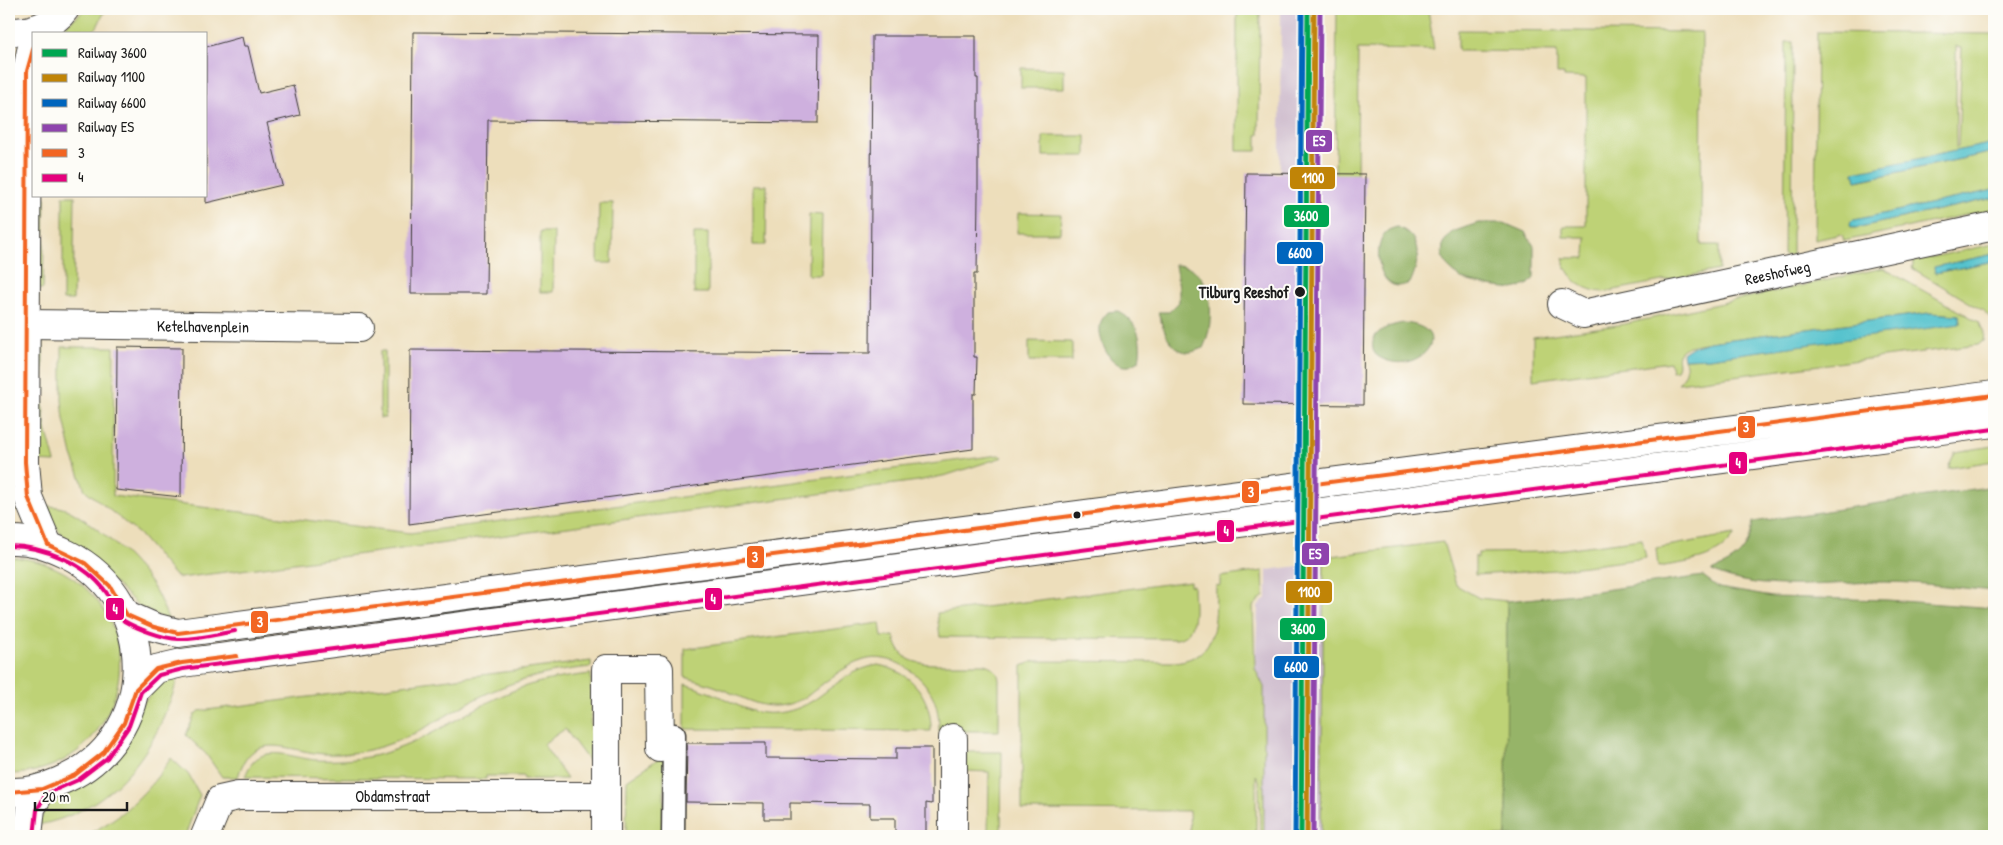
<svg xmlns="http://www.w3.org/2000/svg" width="2003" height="845" font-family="'Patrick Hand',sans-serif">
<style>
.industrial{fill:#cfbdce}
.green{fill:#bed276;stroke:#6d7749;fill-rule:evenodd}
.forest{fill:#96b467;stroke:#596842}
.water{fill:#55c2cd;stroke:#386f74}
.building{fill:#ceb0de}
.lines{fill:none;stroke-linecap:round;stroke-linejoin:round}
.pedestrian-casing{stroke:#3b3934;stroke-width:25}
.minor-casing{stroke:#3b3934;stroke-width:30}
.tertiary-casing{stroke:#3b3934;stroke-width:30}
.pedestrian{stroke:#fff;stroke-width:22}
.minor{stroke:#fff;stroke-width:28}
.tertiary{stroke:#fff;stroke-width:28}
.bus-1-casing{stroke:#fdfcf7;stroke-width:8}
.bus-2-casing{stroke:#fdfcf7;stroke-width:8}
.bus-1{stroke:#f26522;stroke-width:4}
.bus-2{stroke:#e5007d;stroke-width:4}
.rail-1-casing{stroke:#fdfcf7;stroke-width:9}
.rail-2-casing{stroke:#fdfcf7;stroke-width:9}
.rail-3-casing{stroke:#fdfcf7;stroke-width:9}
.rail-4-casing{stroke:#fdfcf7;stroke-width:9}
.rail-1{stroke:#00a651;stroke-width:5}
.rail-2{stroke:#c08407;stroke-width:5}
.rail-3{stroke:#0065bd;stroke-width:5}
.rail-4{stroke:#8e44ad;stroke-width:5}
.stop-dot{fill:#1c1c1c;stroke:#fdfcf7;stroke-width:2}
.labels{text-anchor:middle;stroke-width:4;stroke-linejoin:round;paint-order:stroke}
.street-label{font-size:16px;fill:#1c1c1c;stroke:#fdfcf7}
.stop-label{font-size:16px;font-weight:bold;fill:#1c1c1c;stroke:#fdfcf7;text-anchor:end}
.line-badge{stroke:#fdfcf7;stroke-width:2}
.badge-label{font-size:14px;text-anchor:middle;font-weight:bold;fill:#fff}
</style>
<rect width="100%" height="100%" fill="#fdfcf7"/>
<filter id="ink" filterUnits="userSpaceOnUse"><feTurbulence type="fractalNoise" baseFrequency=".02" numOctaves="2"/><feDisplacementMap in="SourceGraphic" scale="10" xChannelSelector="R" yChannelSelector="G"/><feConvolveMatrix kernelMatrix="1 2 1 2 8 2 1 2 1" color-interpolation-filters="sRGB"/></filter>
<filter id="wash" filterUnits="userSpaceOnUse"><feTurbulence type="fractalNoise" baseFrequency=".0096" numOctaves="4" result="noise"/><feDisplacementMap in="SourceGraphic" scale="20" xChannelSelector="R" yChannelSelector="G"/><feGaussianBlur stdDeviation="1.12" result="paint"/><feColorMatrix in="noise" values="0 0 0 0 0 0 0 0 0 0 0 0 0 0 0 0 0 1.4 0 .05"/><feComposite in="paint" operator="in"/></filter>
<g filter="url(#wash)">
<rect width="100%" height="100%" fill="#eddebb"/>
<path class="industrial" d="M1281,9H1316L1314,375H1278Z
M1323,563L1322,597L1331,607L1322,688L1321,836H1264V687L1255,668L1258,606L1267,597V570Z"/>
<path class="green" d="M86,9H106L97,27L90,34H55Z
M1237,9H1260L1259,135H1257V151H1237Z
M1337,9H1428L1434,50L1358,49L1357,184L1335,186Z
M1458,30L1702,32L1701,245H1719V270L1604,292C1584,291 1567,279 1563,258H1585L1586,237H1563V226H1586V78L1564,77V74H1557V52L1460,51L1458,49Z
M1817,32L1994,34V143L1854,173L1857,181L1994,152V190L1851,221L1852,228H1855L1994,198V209L1844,241L1842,234L1815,240ZM1956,46L1962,47L1958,147L1956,148Z
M1786,42H1793L1792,255L1784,256Z
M1021,68L1064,69V88H1021Z
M1043,136H1086V156H1043Z
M753,185H767L766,245H753Z
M35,196H45L43,289H34Z
M63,196H75L73,300H63Z
M599,203H613L612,263H598Z
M1018,213L1061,214L1060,233H1017Z
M809,214L822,215L821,275H808Z
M540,232H554L553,292H540Z
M694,233H708V293H694Z
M1994,244V254L1935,267V273L1994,261V321L1982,310L1912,268L1914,261Z
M1883,268L1979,322L1984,333L1983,341L1978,345L1678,383C1686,376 1689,368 1684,359L1709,358L1960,323L1959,315L1929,313L1709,342C1700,344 1682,345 1678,354C1676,360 1680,364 1676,370L1672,371L1670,362L1533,380V337L1625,324Z
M34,338H43V405L45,425L55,462L36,461Z
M1029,341L1072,342V361H1029Z
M62,347H114L113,496L410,533L999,455L1003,457L947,475L918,481L180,578L175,576L139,534L85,490L72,455L64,419L62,400Z
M380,351H385V418H380Z
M1994,446V461L1948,468L1955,452Z
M46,506C53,506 61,507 68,510C97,525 134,559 152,585C159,596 164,609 169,621L141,608L61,533L49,516Z
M1735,534C1719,561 1686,562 1658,567L1656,548Z
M1642,539L1646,558L1555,570L1475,575V556L1478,558V553L1540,552Z
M1443,542L1456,585L1479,598L1507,601L1506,836H1321L1324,557Z
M9,557C87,560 144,635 109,710C100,731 84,749 64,760C47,769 28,774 9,774Z
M1263,571L1264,596L1253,606L1255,668L1264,687V836H1260L1259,780L1256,775V836H1190L1189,811L1022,810V666L1034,661L1175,662C1220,657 1215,620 1216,585L1220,586V577Z
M1190,581V586L1193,585C1193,603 1200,634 1177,639L940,637L937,613Z
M880,623L882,637L894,636C900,664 919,664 943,664C957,664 970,664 984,664C992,666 998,670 999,680V731H939C939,719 938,708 933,697C922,673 891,652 864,660C843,666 823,684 806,697C772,715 754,703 722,689C710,684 697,681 685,677V649Z
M591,661V667C548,671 506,682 468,703C434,722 408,741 369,750C350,754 328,756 309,752C277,746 250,735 238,777H222L206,754L186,735L195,714L199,711Z
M878,665C911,671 932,697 931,731L685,729V684C697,688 709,692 721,697C730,701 739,707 749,710C775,718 800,711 821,695C838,682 856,668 878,665Z
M591,674L590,763L565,729L543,744L567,779H524L523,776H486V779L245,777C258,739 288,758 316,760C335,761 354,760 373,756C423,745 463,712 510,692C535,681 564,677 591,674Z
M177,676C176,689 170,701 165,713C144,768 98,814 38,825L47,806L60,795L158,686L166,679Z
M966,752H1002L1001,836H988L989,772L966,771Z
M664,755V836H626L627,780Z
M171,758L188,774L200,795L185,836H84C121,819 149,791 171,758Z"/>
<path class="forest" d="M1478,223H1504L1525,232L1534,246V278L1528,285L1513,289L1488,286L1461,279L1448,267L1442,256L1443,243L1452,232Z
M1397,227C1423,236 1420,262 1410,283C1407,284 1402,286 1398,286C1377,285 1373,244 1386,232C1389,229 1394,228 1397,227Z
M1175,265C1215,264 1216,322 1203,348C1199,349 1192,353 1188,352C1169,351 1163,327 1158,312H1169L1179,302V288Z
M1118,311C1138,322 1143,339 1139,361C1136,362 1132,365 1129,366C1109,369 1096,337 1101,322C1102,318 1106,315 1108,312Z
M1404,323C1458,328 1420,376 1383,359C1378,357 1374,354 1373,349C1369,331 1391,325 1404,323Z
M1994,486V591C1958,588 1921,582 1884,582C1833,582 1758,594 1712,571C1738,560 1749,551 1753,522Z
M1703,576L1719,588L1772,597L1887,600L1994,608V836H1506L1507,601L1575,594Z"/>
<path class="water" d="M1994,143V152L1856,181L1854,172Z
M1994,190V198L1855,228L1850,226L1851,221L1854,220Z
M1994,254V261L1935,273L1934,267Z
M1929,313L1959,315L1960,324L1709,358L1684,359L1683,353L1692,347L1709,342Z"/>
<g id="blocks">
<path class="building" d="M413,32L819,35L818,123L488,120L486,294H411Z
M872,36H976V78H978V194L977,274H974V357H977L976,394H973V449L409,524L410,350L870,353Z
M242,37L244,46H248L259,93L293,85L300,115L267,123L282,185L206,203V47Z
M1246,173L1365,174L1363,405L1243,404Z
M117,347L182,348L181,497L116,490Z
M687,743H766V758L896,759V748H932V804L926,803V836H895V818H870V804L790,803V819H764V803L686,802Z"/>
</g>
</g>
<g filter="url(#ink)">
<use href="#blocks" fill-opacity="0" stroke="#3b3934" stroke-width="1"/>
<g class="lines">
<g class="pedestrian-casing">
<path id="pedestrian" d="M673,836L674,735"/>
</g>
<g class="minor-casing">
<g id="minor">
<path d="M9,31C28,34 54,25 65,9"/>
<path d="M34,45L31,51L27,71L25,462L28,497L48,545"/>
<path id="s1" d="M1562,304L1583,314L1994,226"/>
<path id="s2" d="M27,324L359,328"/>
<path id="s3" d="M205,836L220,800L238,796H606"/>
<path d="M606,836V669H659L660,748"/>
<path d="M953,836V738"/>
</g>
</g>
<g class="tertiary-casing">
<path id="tertiary" d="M9,540C31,539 48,545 67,554C163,601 159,741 60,781C44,788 27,793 9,792
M127,615L154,627L178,633L1994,395
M136,689L156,669L182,663L1994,423
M28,836L31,808L42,789"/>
</g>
<use href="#pedestrian" class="pedestrian"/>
<use href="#minor" class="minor"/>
<use href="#tertiary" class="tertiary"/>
<g class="bus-1-casing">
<path id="bus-1" d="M34,46L27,71L25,462L28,497L48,545L85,563L110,586L127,615L154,627L178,633L1994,395
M9,792L42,789L75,775L103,753L124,723L136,689L156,669L182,663L237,656"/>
</g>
<g class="bus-2-casing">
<path id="bus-2" d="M9,546C42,546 86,563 106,592C112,600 116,615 124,621C136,628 164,639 178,639C196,640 217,634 235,631
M34,836L37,810L46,794L78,780L107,758L129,726L141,692L159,675L183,669L1994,429"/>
</g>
<use href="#bus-1" class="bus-1"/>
<use href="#bus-2" class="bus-2"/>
<g class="rail-1-casing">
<path id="rail-1" d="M1301,836L1308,9"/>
</g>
<g class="rail-2-casing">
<path id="rail-2" d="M1307,836L1314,9"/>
</g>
<g class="rail-3-casing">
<path id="rail-3" d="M1295,836L1302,9"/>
</g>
<g class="rail-4-casing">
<path id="rail-4" d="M1313,836L1320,9"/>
</g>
<use href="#rail-1" class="rail-1"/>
<use href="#rail-2" class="rail-2"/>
<use href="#rail-3" class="rail-3"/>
<use href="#rail-4" class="rail-4"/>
</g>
</g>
<g class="stop-dot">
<circle cx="1300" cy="292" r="6"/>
<circle cx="1077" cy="515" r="4.5"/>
</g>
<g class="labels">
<g class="street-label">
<text dy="6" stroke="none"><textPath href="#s1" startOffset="222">Reeshofweg</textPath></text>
<text dy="6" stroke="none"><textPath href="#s2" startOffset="176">Ketelhavenplein</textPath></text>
<text dy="6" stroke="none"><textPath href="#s3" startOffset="212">Obdamstraat</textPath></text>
</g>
<g class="stop-label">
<text x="1289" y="298">Tilburg Reeshof</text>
</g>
</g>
<g class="line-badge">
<rect x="1305" y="129" width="28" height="24" rx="5" fill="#8e44ad"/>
<rect x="1289" y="166" width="47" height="24" rx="5" fill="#c08407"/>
<rect x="1283" y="204" width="47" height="24" rx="5" fill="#00a651"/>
<rect x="1276" y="241" width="48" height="24" rx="5" fill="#0065bd"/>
<rect x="1737" y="415" width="19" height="24" rx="5" fill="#f26522"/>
<rect x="1728" y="451" width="20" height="24" rx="5" fill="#e5007d"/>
<rect x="1241" y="480" width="19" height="24" rx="5" fill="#f26522"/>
<rect x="1216" y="519" width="19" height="24" rx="5" fill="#e5007d"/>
<rect x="1301" y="542" width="29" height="24" rx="5" fill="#8e44ad"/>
<rect x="746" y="545" width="19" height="24" rx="5" fill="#f26522"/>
<rect x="1285" y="580" width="48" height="24" rx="5" fill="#c08407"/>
<rect x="704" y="587" width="19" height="24" rx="5" fill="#e5007d"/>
<rect x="105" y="597" width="20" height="24" rx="5" fill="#e5007d"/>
<rect x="250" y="610" width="19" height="24" rx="5" fill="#f26522"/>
<rect x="1279" y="617" width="47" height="24" rx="5" fill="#00a651"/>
<rect x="1273" y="655" width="47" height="24" rx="5" fill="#0065bd"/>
</g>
<g class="badge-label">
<text x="1319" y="146">ES</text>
<text x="1313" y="183">1100</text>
<text x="1306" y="221">3600</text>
<text x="1300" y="258">6600</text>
<text x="1746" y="432">3</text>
<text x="1738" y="468">4</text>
<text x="1251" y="497">3</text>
<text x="1226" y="536">4</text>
<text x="1315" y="559">ES</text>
<text x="755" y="562">3</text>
<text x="1309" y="597">1100</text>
<text x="713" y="604">4</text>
<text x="115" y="614">4</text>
<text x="260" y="627">3</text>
<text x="1303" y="634">3600</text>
<text x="1296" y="672">6600</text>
</g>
<rect width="2003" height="845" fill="none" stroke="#fdfcf7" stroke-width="30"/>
<rect x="32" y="32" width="175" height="165" fill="#fdfcf7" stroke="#a3a29f"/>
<rect x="42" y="49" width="25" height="8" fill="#00a651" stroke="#a3a29f"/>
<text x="78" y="58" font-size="15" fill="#1c1c1c">Railway 3600</text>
<rect x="42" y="74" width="25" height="8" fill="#c08407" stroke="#a3a29f"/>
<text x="78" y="82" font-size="15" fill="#1c1c1c">Railway 1100</text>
<rect x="42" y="99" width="25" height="8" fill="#0065bd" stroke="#a3a29f"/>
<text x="78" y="108" font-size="15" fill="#1c1c1c">Railway 6600</text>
<rect x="42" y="124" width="25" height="8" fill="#8e44ad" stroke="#a3a29f"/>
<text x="78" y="132" font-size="15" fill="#1c1c1c">Railway ES</text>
<rect x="42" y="149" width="25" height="8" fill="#f26522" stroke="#a3a29f"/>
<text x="78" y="158" font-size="15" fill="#1c1c1c">3</text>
<rect x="42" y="174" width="25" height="8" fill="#e5007d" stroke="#a3a29f"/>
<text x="78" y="182" font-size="15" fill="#1c1c1c">4</text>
<path d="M35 802v8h92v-8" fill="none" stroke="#1c1c1c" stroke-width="2.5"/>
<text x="42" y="802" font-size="15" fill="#1c1c1c" stroke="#fdfcf7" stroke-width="4" paint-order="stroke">20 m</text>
</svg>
